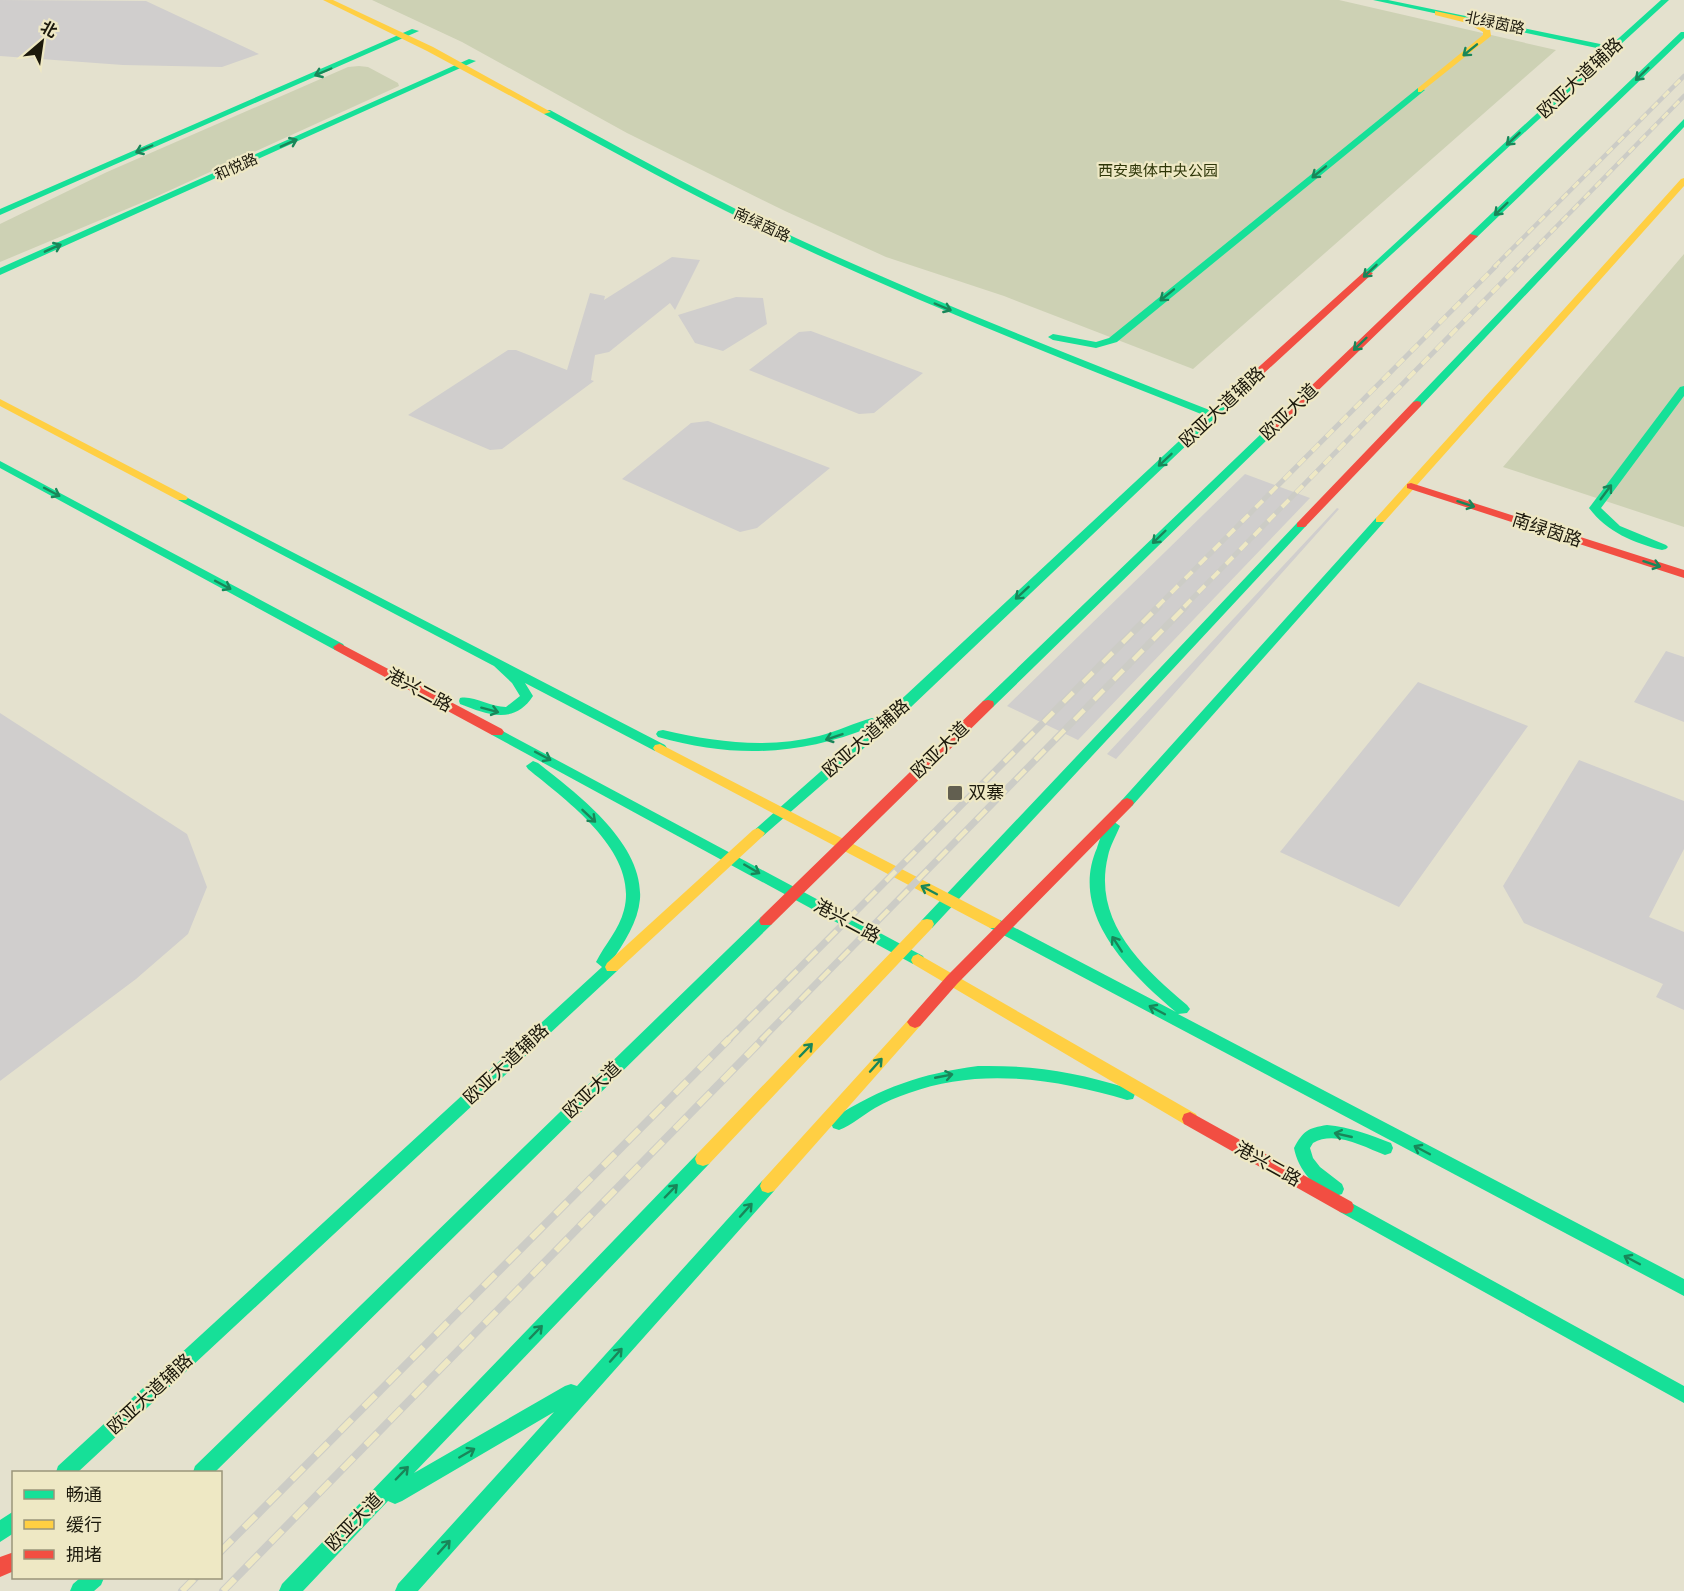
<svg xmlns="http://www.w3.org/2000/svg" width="1684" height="1591" font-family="Rubik,'Noto Sans SC',sans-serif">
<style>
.green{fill:#cdd1b4}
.building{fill:#d0cecd}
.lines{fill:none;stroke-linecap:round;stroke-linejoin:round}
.fast{fill:#16e098;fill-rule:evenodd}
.slow{fill:#ffcf43;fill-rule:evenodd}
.jam{fill:#f24e42;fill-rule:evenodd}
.rail-far3-casing{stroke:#ccccc6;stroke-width:4.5}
.rail-far2-casing{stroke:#ccccc6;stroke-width:5}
.rail-far1-casing{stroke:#ccccc6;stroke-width:7}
.rail-casing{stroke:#ccccc6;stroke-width:8}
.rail-far3{stroke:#eee8c4;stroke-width:3;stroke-dasharray:8;stroke-linecap:butt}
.rail-far2{stroke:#eee8c4;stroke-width:4;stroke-dasharray:10;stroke-linecap:butt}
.rail-far1{stroke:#eee8c4;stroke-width:4.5;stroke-dasharray:14;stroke-linecap:butt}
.rail{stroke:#eee8c4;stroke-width:6;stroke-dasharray:17;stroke-linecap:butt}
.oneway{stroke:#198659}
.poi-dot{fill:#625f50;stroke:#eee8c4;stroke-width:2}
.labels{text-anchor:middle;stroke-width:4.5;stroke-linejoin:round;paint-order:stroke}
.far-street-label{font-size:15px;fill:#1c190c;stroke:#eee8c4}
.far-park-label{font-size:15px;fill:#2d3507;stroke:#eee8c4}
.street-label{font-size:18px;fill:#1c190c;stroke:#eee8c4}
.poi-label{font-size:18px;fill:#1c190c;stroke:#eee8c4;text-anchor:start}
</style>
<rect width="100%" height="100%" fill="#e4e1ce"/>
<path class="green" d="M372,0H1339L1556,50L1193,369L1004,296L886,257L785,211L627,133L462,42Z
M359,66L368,67L398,83L399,86L153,198L0,262V224L107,172L348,67Z
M1684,254V527L1503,467Z"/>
<path class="building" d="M0,0L146,1L259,54L222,67L123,65L0,56Z
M672,257L700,260L675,310L670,303L609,352L595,355L591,380L594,381L502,449L490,450L408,415L508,350H516L567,370L590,293L605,296L604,300Z
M736,297L763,298L767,324L723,351L695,343L678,315Z
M811,331L923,373L874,413L859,414L749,370L799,332Z
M708,421L830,468L757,528L740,532L622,479L691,423Z
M1245,474L1310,498L1078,740L1007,706Z
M1337,508L1339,509L1116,759L1107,754Z
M1666,651L1684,657V722L1634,702Z
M1418,682L1528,726L1399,907L1280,852Z
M0,713L187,834L207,887L188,934L136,979L0,1081Z
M1579,760L1684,801V849L1649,917L1684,932V1010L1656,997L1663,984L1524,923L1503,886Z"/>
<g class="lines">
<path class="fast" d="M1373,0H1388L1610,46L1661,0H1669L1368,276L1363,273L1365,271L1606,50Z
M412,29L419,31L0,215V209Z
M1681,32H1684V38L1476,238H1470V234Z
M469,59L476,61L0,275V268Z
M1418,88L1425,90L1117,342L1096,348L1053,340L1048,337L1053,334L1096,342L1109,338Z
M544,110H550C631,154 712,199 796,238C932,301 1072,356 1212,411L1242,382H1250L1251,384L911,707L763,836L758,838L751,833L871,727C799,756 733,758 658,737L656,734L658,731L663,730C715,742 767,749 819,736C838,731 854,723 872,718L878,721L1206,416C1066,360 926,306 790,242C706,203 625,158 544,114Z
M1684,119V127L1421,406H1413V402Z
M1684,386V396L1601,508L1620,526L1666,545L1668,547L1666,549L1662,550C1634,543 1607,532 1589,508L1680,387Z
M1266,432L1270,433V437L993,707H983L982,704L983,701L1262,433Z
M0,461L343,644L345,647L343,650H335L0,468Z
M182,495L665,745L667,748L665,751H655L525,683L533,696C514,725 488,715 460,704L459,701L460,698C473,695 490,707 506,707L520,696L512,683L494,666L178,500V496Z
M1380,517L1384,518V522L1132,806H1122L1120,803L1122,800L1376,518Z
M1301,522L1307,525L1305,527L932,928H922L920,924L922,920L1297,523Z
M497,728L923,956L925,960L923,964H913L492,735L490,732Z
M533,761L538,763C576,793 644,843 640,899C638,922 624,943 611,962L617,963L619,967L617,971L78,1472H56L58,1466L602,967L596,962C605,944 619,930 624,910C639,852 567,801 528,769L526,766Z
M1113,821L1120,826C1116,836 1110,846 1108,856C1092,921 1142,967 1187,1005L1190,1009L1187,1013L1178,1014L1684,1279V1296L990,928L988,924L990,920H1000L1176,1012C1131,974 1068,914 1097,848C1100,839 1104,824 1113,821Z
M766,916L771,917L773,921L771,925L215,1472H193L195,1466L761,917Z
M978,1066C1032,1065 1076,1072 1127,1088L1133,1089L1135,1094L1133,1099L1127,1100C1057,1079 980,1067 909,1093C897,1097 885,1102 875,1108C863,1115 852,1125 839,1130L833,1128L831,1123L833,1118C883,1087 920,1074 978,1066Z
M1327,1125C1350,1127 1370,1135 1391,1143L1393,1148L1391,1153L1385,1155C1364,1147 1335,1130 1313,1143L1310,1148L1313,1158L1320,1167L1342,1184L1344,1189L1342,1194L1336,1196C1315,1189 1298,1170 1294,1148C1303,1131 1308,1128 1327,1125Z
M703,1152L709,1154L711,1159L709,1164L414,1473L565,1386L571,1384L577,1386L762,1181L768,1179L774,1181L776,1186L774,1191L418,1591H395L398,1584L554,1412L402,1501L395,1504L388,1501L303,1591H279L282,1584L697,1154Z
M1346,1200L1684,1386V1403L1340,1212L1338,1207L1340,1202Z
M14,1511V1533L0,1542V1520Z
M80,1578H104L101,1585L94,1591H70L73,1584Z"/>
<path class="slow" d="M323,0H333L433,47L551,112L544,114L427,51Z
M1435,11L1473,19L1490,29L1491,36L1421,92H1418V88L1483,35V32L1467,23L1435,15Z
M1684,178V186L1384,522H1376V518L1681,179Z
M0,399L186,496L188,498L186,500H178L0,406Z
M660,744L1000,920L1002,924L1000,928H990L655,751L653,748L655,745Z
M758,828L765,833L763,836L617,971H607L605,967L607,963L753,830Z
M927,919L932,920L934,924L932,928L709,1164L703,1166L697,1164L695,1159L697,1154L922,920Z
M918,954L1196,1114L1198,1119L1196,1124L1190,1126L1184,1124L913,964L911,960L913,956Z
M915,1016L920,1018L923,1022L920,1026L774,1191L768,1193L762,1191L760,1186L762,1181L910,1018Z"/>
<path class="jam" d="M1470,234L1478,236L1270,437H1262V433Z
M1365,271L1373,273L1250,386H1242V382Z
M1417,401L1421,402V406L1305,527H1297V523L1413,402Z
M1411,483L1684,570V578L1407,488V484Z
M339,643L502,729L504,732L502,735H492L335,650L333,647Z
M988,700L993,701L994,704L993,707L771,925H761L759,921L761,917L983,701Z
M1127,798L1132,800L1134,803L1132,806L957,984L920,1026L915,1028L910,1026L907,1022L910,1018L947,976L1122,800Z
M1190,1112L1352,1202L1354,1207L1352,1212L1346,1214L1340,1212L1184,1124L1182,1119L1184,1114Z
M14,1552V1571L0,1577V1557Z"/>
<g class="rail-far3-casing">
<path id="rail-far3" d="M1494,267L1684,76
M1517,267L1684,96"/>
</g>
<g class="rail-far2-casing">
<path id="rail-far2" d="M1157,607L1496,266
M1184,607L1518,266"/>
</g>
<g class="rail-far1-casing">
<path id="rail-far1" d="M728,1040L1159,606
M761,1040L1186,606"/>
</g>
<g class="rail-casing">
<path id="rail" d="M220,1552L729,1039
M182,1591L195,1578
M223,1591L763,1039"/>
</g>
<use href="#rail-far3" class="rail-far3"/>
<use href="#rail-far2" class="rail-far2"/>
<use href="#rail-far1" class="rail-far1"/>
<use href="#rail" class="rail"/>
</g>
<defs><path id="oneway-shaft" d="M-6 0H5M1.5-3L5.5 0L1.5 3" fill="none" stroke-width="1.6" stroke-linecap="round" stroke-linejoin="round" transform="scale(1.5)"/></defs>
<g class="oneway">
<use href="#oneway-shaft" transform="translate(1470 50) rotate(141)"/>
<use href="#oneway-shaft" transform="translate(323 72) rotate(157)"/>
<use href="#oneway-shaft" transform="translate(1642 74) rotate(136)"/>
<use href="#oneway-shaft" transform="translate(1513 139) rotate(137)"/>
<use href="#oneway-shaft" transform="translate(289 143) rotate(-24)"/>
<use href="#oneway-shaft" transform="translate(144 149) rotate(157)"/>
<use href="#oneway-shaft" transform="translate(1319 172) rotate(141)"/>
<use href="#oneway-shaft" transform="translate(1501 209) rotate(136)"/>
<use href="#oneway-shaft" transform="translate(53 248) rotate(-24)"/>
<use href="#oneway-shaft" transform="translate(1370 271) rotate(137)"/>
<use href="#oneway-shaft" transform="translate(1167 295) rotate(141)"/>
<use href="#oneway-shaft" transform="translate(943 307) rotate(23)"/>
<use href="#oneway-shaft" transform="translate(1360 344) rotate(136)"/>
<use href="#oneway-shaft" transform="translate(1165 460) rotate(137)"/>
<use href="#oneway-shaft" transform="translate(52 492) rotate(28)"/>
<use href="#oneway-shaft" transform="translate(1606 492) rotate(-53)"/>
<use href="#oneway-shaft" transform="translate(1466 504) rotate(18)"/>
<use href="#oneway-shaft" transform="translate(1159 537) rotate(136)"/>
<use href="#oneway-shaft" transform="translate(1652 564) rotate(18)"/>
<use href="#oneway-shaft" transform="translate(223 585) rotate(28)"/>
<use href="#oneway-shaft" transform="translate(1022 593) rotate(137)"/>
<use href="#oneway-shaft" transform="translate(490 710) rotate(15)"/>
<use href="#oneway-shaft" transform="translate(834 737) rotate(161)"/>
<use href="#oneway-shaft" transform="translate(543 756) rotate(28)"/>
<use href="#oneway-shaft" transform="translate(589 816) rotate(43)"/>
<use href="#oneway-shaft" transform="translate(752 869) rotate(30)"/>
<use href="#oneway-shaft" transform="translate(929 890) rotate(-152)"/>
<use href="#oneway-shaft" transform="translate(1117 944) rotate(-123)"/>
<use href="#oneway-shaft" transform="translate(1157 1010) rotate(-152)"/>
<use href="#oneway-shaft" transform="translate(806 1050) rotate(-46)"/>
<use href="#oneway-shaft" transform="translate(876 1065) rotate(-48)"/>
<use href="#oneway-shaft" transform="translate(944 1076) rotate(-11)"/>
<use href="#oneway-shaft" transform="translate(1343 1135) rotate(-167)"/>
<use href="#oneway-shaft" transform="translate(1422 1150) rotate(-152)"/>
<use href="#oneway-shaft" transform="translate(671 1191) rotate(-46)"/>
<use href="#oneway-shaft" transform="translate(746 1210) rotate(-48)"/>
<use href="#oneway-shaft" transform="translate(1632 1260) rotate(-152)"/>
<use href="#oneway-shaft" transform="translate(536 1332) rotate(-46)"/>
<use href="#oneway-shaft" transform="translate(616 1355) rotate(-48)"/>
<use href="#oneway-shaft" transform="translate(467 1453) rotate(-30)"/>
<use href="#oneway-shaft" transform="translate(402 1473) rotate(-46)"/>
<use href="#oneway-shaft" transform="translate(444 1547) rotate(-48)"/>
</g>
<rect class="poi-dot" x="947" y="785" width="16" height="16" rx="3"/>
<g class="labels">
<g class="far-street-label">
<text transform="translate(1495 23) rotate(12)" y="5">北绿茵路</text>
<text transform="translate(236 167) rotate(-24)" y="5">和悦路</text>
<text transform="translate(762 225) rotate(25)" y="5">南绿茵路</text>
</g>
<g class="far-park-label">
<text x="1158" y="176">西安奥体中央公园</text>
</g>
<g class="street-label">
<text transform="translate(1580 78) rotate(-43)" y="6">欧亚大道辅路</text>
<text transform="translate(1222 407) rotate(-43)" y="6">欧亚大道辅路</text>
<text transform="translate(1289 412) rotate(-44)" y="6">欧亚大道</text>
<text transform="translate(1547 530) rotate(18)" y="6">南绿茵路</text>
<text transform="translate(419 690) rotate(28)" y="6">港兴二路</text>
<text transform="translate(866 738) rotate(-41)" y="6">欧亚大道辅路</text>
<text transform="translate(940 750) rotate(-44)" y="6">欧亚大道</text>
<text transform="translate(847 921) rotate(28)" y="6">港兴二路</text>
<text transform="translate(506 1064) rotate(-43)" y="6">欧亚大道辅路</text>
<text transform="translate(592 1090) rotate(-44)" y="6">欧亚大道</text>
<text transform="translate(1268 1164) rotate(29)" y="6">港兴二路</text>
<text transform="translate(150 1394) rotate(-43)" y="6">欧亚大道辅路</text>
<text transform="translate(354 1522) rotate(-46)" y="6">欧亚大道</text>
</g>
<g class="poi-label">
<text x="968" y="799">双寨</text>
</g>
</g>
<rect x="12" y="1471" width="210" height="108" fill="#eee8c4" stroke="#9a957a" stroke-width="1.5"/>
<rect x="24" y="1490" width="30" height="9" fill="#16e098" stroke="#9a957a" stroke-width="1.5"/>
<text x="66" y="1501" font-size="18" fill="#1c190c">畅通</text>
<rect x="24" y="1520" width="30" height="9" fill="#ffcf43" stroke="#9a957a" stroke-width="1.5"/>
<text x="66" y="1531" font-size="18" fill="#1c190c">缓行</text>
<rect x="24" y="1550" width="30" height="9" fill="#f24e42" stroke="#9a957a" stroke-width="1.5"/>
<text x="66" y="1561" font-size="18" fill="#1c190c">拥堵</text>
<g transform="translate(42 42) rotate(29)" stroke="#eee8c4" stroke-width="4.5" paint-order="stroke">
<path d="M0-4.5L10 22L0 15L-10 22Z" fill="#1c190c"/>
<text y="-9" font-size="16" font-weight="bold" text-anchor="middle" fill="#1c190c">北</text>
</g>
</svg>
